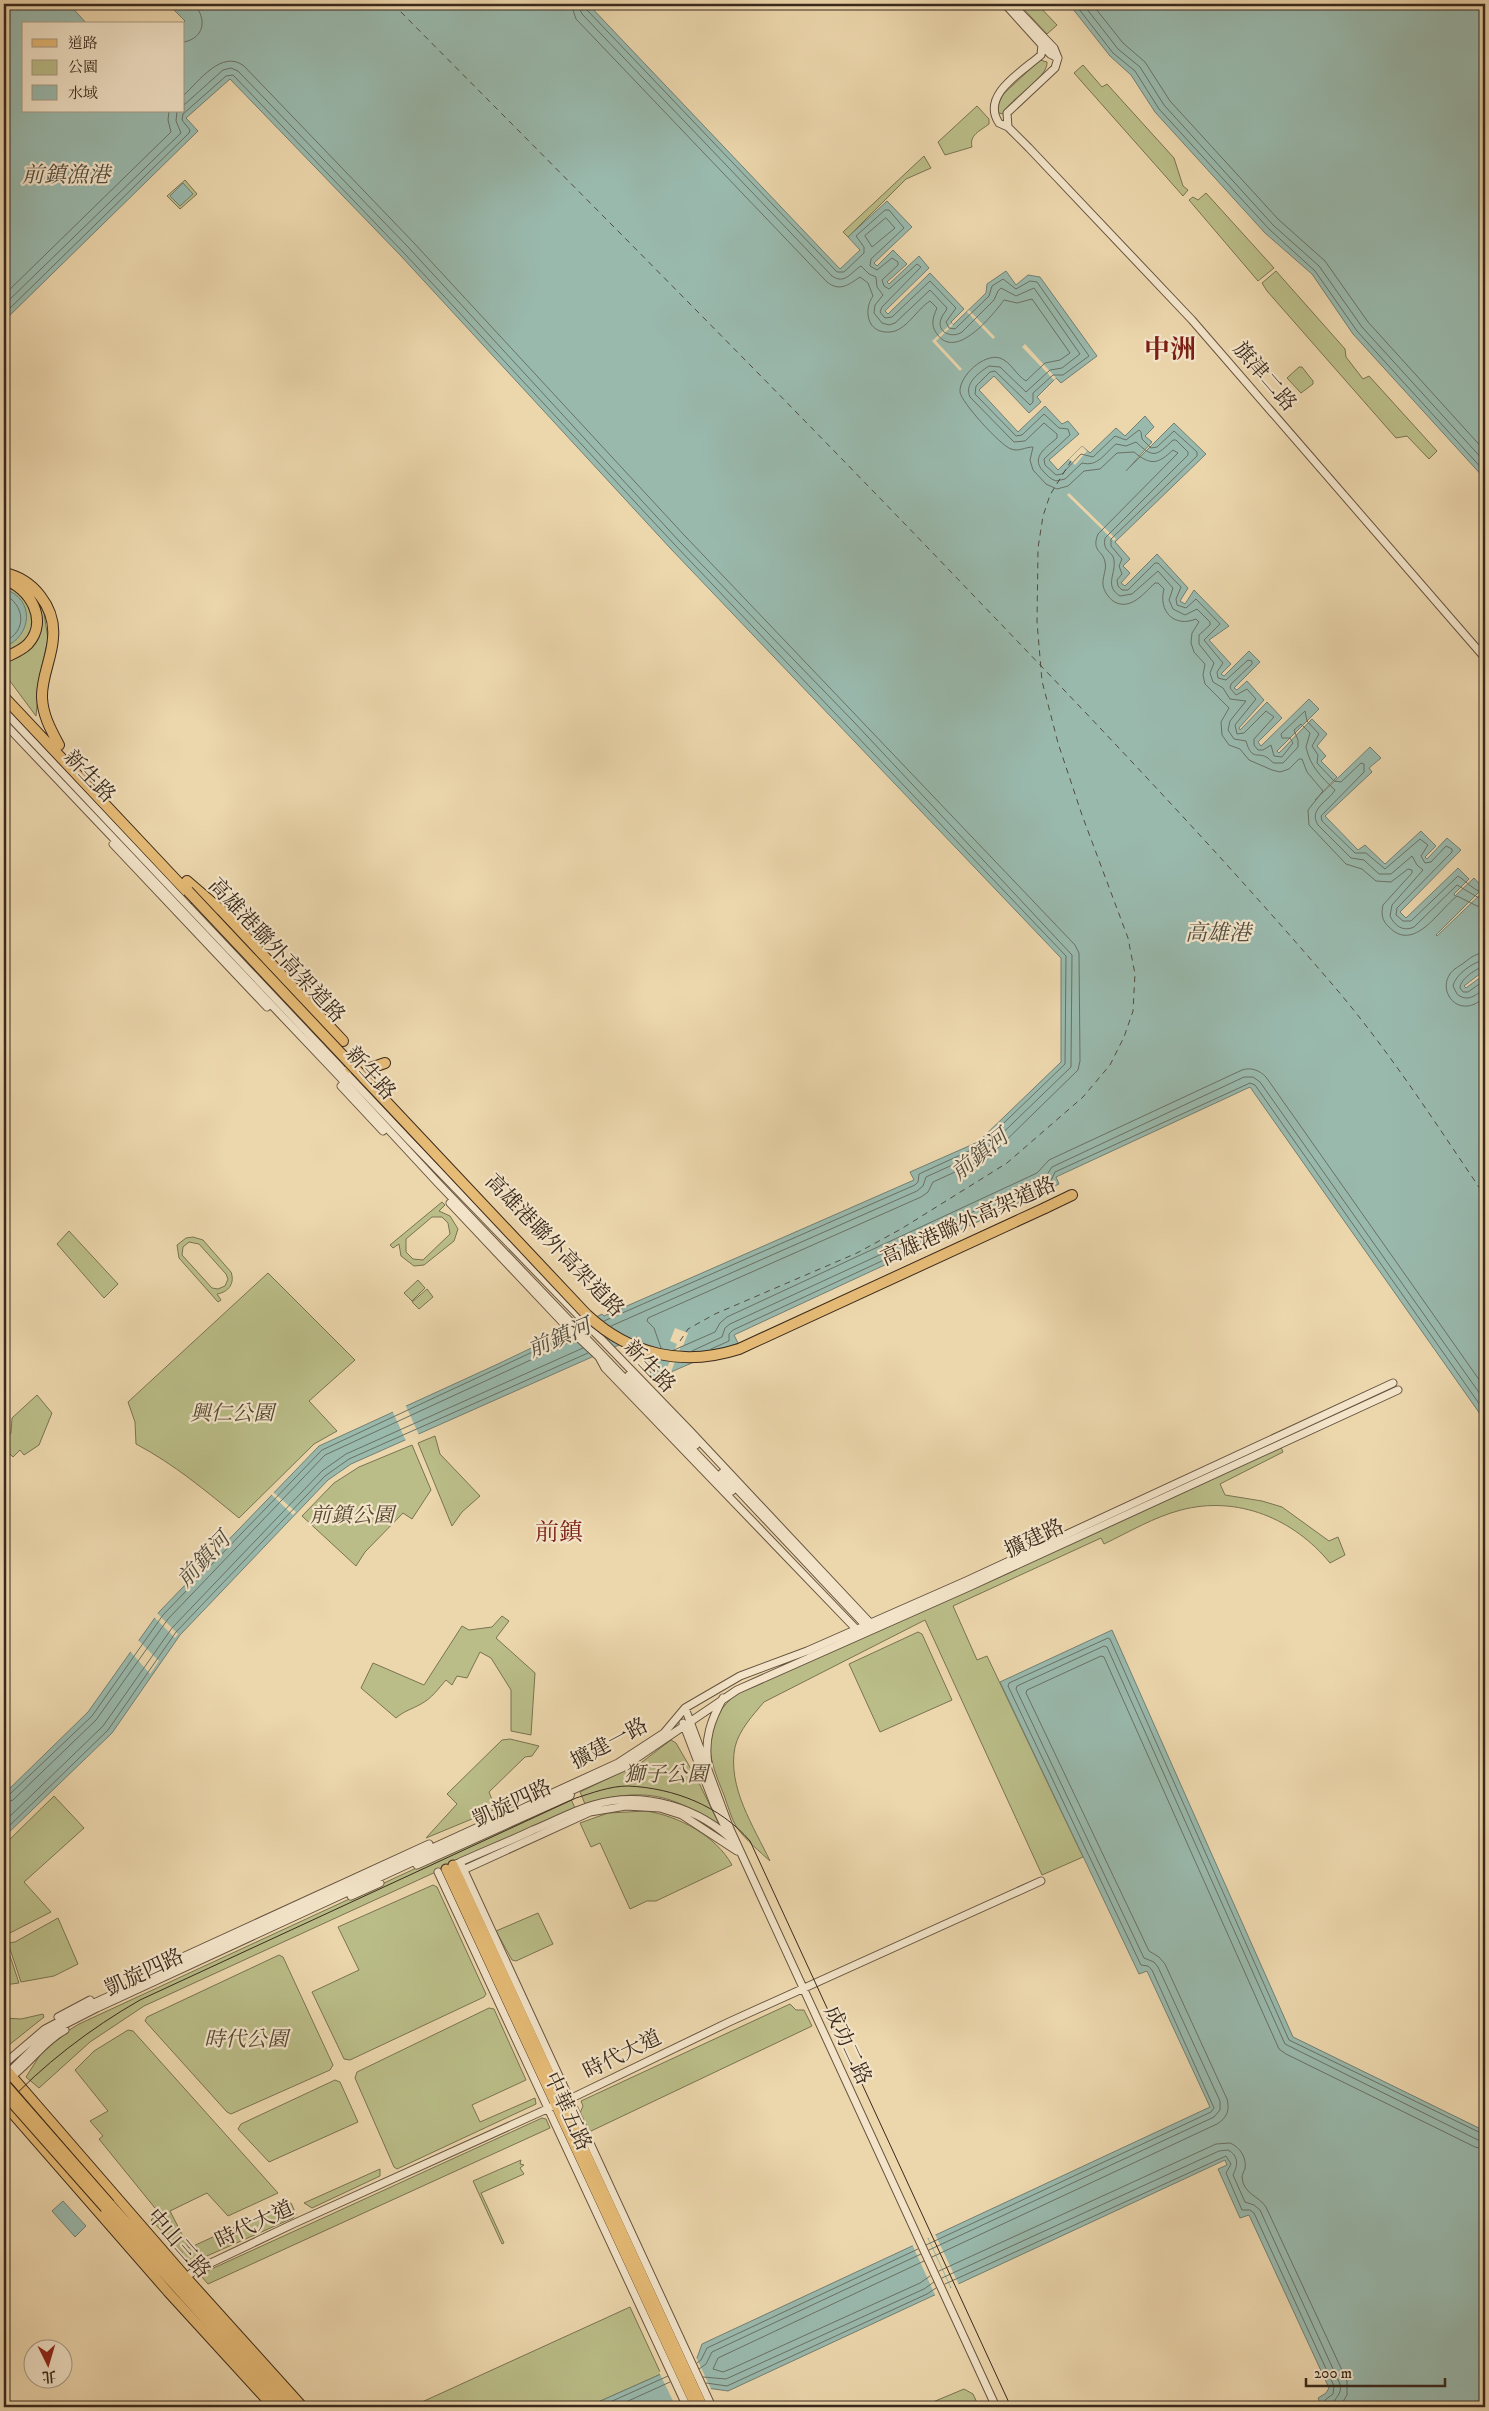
<svg xmlns="http://www.w3.org/2000/svg" width="1489" height="2411" font-family="'IM FELL DW Pica','Noto Serif TC',serif">
<style>
.green{fill:#babd88;stroke:#7a7352;fill-rule:evenodd}
.water{fill:#99b9ad;stroke:#737f73}
.pier{fill:#ecd6ac}
.lines{fill:none;stroke-linecap:round;stroke-linejoin:round}
.shore{stroke:#6a7164;stroke-width:1}
.ferry{stroke:#524d40;stroke-width:1;stroke-dasharray:6 5;stroke-linecap:butt}
.minor-casing{stroke:#665440;stroke-width:9}
.major-casing{stroke:#3a291c;stroke-width:11}
.highway-casing{stroke:#3a291c;stroke-width:12}
.minor{stroke:#f3e4c9;stroke-width:7}
.major{stroke:#e6bb76;stroke-width:9}
.highway{stroke:#e6bb76;stroke-width:10}
.tram{stroke:#3a291c;stroke-width:1}
.major-bridge-casing{stroke:#3a291c;stroke-width:11;stroke-linecap:butt}
.highway-bridge-casing{stroke:#3a291c;stroke-width:12;stroke-linecap:butt}
.major-bridge{stroke:#e6bb76;stroke-width:9}
.highway-bridge{stroke:#e6bb76;stroke-width:10}
.labels{text-anchor:middle;stroke-width:4.5;stroke-linejoin:round;paint-order:stroke}
.street-label{font-size:21px;fill:#3a291c;stroke:#f3e4c9}
.park-label{font-size:21px;font-style:italic;fill:#544732;stroke:#f3e4c9}
.water-label{font-size:22px;font-style:italic;fill:#524d40;stroke:#f3e4c9}
.quarter-label{font-size:24px;fill:#7a1f14;stroke:#f3e4c9}
.district-label{font-size:26px;font-weight:bold;fill:#7a1f14;stroke:#f3e4c9}
</style>
<rect width="100%" height="100%" fill="#ecd6ac"/>
<filter id="stains"><feTurbulence type="fractalNoise" baseFrequency=".004" numOctaves="4"/><feColorMatrix values="0 0 0 0 .2 0 0 0 0 .09 0 0 0 0 .02 0 0 0 .5 -.17"/></filter>
<radialGradient id="worn" r=".72"><stop offset=".6" stop-color="#630" stop-opacity="0"/><stop offset="1" stop-color="#630" stop-opacity=".3"/></radialGradient>
<path class="green" d="M1019,4H1037L1057,25L1047,34Z
M1040,60L1047,62C1049,77 1009,99 1003,114L999,113L996,110L1000,97Z
M1083,65L1102,87L1107,84L1174,158L1183,186L1188,190L1183,196L1074,73Z
M977,106L989,119V124C980,131 969,135 972,147L945,155L938,142Z
M924,156L931,168L906,179L848,237L843,232Z
M185,180L197,194L180,209L167,196Z
M1206,193L1274,268L1258,281L1189,200L1193,197L1198,200Z
M1276,271L1345,349L1346,357L1363,379L1369,376L1437,451L1429,459L1407,436L1396,438L1267,291L1262,283Z
M1299,367H1302L1313,381V384L1301,393L1287,378Z
M4,585H15L43,607L48,639L40,675L36,716L4,673Z
M442,1202L445,1205L439,1211L450,1216L458,1229L454,1241L424,1265L414,1266L401,1256L399,1244L393,1248L390,1245ZM432,1217H442L448,1223L450,1234L423,1260L413,1259L406,1252V1239Z
M69,1231L118,1284L104,1298L57,1244Z
M193,1237L203,1240L231,1272C235,1283 229,1292 217,1294L221,1300L218,1302L179,1258L177,1245L186,1238ZM189,1242L199,1244L226,1274L228,1279L225,1286L218,1289L212,1288L182,1255L183,1247Z
M268,1273L355,1360L309,1401L337,1431L314,1444L239,1518C206,1491 174,1464 136,1444L135,1422L128,1402Z
M418,1280L425,1288L412,1301L404,1293Z
M427,1289L433,1297L419,1309L412,1302Z
M37,1395L52,1413L39,1445L24,1455L20,1450L13,1457L4,1448V1439L11,1433L12,1418Z
M435,1436L440,1454L480,1496L462,1512L452,1526L418,1443Z
M412,1445L431,1490L412,1519L403,1513L365,1552L356,1566L302,1516L334,1483L359,1467Z
M1280,1445L1283,1452L1220,1484L1225,1495L1262,1501L1282,1507L1329,1541L1338,1537L1345,1555L1330,1563C1294,1519 1238,1495 1181,1510C1154,1517 1129,1532 1104,1544L1101,1538L953,1606L977,1660L987,1656L1083,1857L1042,1875L925,1620L764,1702C753,1715 739,1730 735,1747C727,1787 754,1827 770,1861C759,1851 746,1840 737,1828C731,1818 728,1806 724,1795C707,1754 699,1727 736,1694Z
M502,1616L509,1621L496,1638L535,1673L531,1735L511,1731V1690L491,1658L480,1652L467,1678L457,1676L452,1685L446,1680C438,1689 432,1698 421,1704C412,1709 404,1711 396,1718L361,1688L373,1663L424,1685L462,1626L469,1630L492,1627Z
M918,1632L922,1634L952,1700L880,1732L849,1664Z
M510,1739L539,1746L532,1756L525,1757L489,1792L496,1809L426,1838L457,1804L447,1794L502,1740Z
M671,1740L676,1743L698,1781L720,1826C670,1793 642,1787 585,1804L580,1792L642,1762Z
M54,1796L84,1828L24,1882L51,1912L4,1936V1845Z
M570,1797L575,1808L144,2006L90,2042L39,2088L26,2077L47,2044L79,2024Z
M646,1811C679,1816 716,1836 732,1865L656,1901H647L630,1909L600,1843L591,1847L580,1823L608,1813Z
M433,1885L437,1887L486,1994L484,1997L350,2060L344,2059L312,1992L359,1970L338,1927Z
M538,1913L553,1944L516,1961L512,1960L496,1931Z
M58,1918L78,1964L54,1976L21,1982L8,1943L15,1942Z
M4,1944H6L19,1983L4,1985Z
M279,1955L283,1957L333,2065L330,2070L231,2114L227,2112L145,2021L147,2017Z
M790,2004L796,2010H804L812,2026L589,2132L580,2113L583,2106L581,2101Z
M489,2008L494,2009L526,2080L472,2105L480,2122L535,2098L536,2104L397,2169L394,2167L355,2078L357,2072Z
M43,2014L44,2017L4,2049V2018L21,2019Z
M128,2030L133,2031L278,2193L228,2216L207,2193L170,2211L189,2248L287,2203H291L296,2214L293,2218L191,2263L187,2265L184,2262L182,2252L151,2220L159,2213L99,2139L103,2136L90,2121L108,2111L75,2070L94,2051Z
M335,2080L340,2082L358,2122L269,2162L238,2129L241,2124Z
M542,2118L546,2119L550,2128L208,2284L202,2277L207,2271Z
M521,2160L520,2164L524,2165L520,2168L524,2174L481,2193L504,2243L502,2244L473,2181Z
M380,2169V2176L312,2208L304,2203Z
M630,2307L661,2374L587,2407H411Z
M964,2389L973,2394L979,2407H921Z"/>
<path class="water" d="M4,4H69L87,24H24V111H184L182,24L185,21L168,4H588L840,269L860,250L848,237L887,201L912,227L874,263L877,266L893,250L907,264L887,282L889,284L919,256L929,268L885,311L888,314L930,273L964,309L951,322L953,325L986,293L987,284L1006,271L1016,285L1028,275L1040,277L1097,356L1061,383L1056,378L1037,397L1041,402L1029,413L994,376L979,390L1018,432L1045,406L1062,424L1068,421L1079,434L1049,460L1058,470L1082,446L1090,453L1116,428L1125,436L1145,416L1154,427L1145,436L1152,442L1126,471L1174,423L1206,454L1115,542L1130,559L1123,566L1130,573L1121,583L1125,586L1157,554L1188,588L1180,601L1185,604L1194,590L1229,626L1209,640L1231,664L1221,674L1224,676L1249,651L1260,662L1234,688L1237,690L1247,681L1264,700L1239,728L1240,730L1267,702L1282,718L1258,742L1261,746L1309,699L1319,709L1277,751L1279,753L1312,719L1327,734L1317,746L1326,756L1321,761L1337,777L1315,800L1370,747L1381,758L1369,768L1372,772L1325,816L1358,850L1365,845L1385,864L1421,831L1436,846L1425,857L1427,859L1447,838L1461,850L1400,912L1406,918L1458,868L1469,879L1454,894L1455,896L1474,878L1483,888L1436,935L1437,936L1485,890V970L1464,986L1466,988L1485,974V1421L1250,1087L1056,1177L1059,1184L734,1335L738,1343L664,1375L653,1379L637,1337L351,1464L328,1480L180,1635L112,1733L4,1837V1794L88,1712L159,1612L319,1446L500,1363L596,1317L602,1314L604,1316L914,1180L910,1172L978,1142L1061,1062V958L671,549L401,256L230,79L186,118L198,131L4,321Z
M1069,4H1485V479L1353,334L1312,274L1265,233L1155,112L1131,75L1110,56Z
M183,183L193,194L180,206L170,196Z
M4,589C35,598 33,636 4,647Z
M1112,1630L1293,2037L1485,2131V2407H1322L1318,2398L1326,2393L1329,2388L1249,2215L1240,2218L1218,2169L1227,2165L1225,2160L728,2391L707,2388L664,2407H587L697,2358L702,2344L1210,2107L1147,1971L1139,1974L1000,1682Z
M63,2201L86,2226L75,2237L52,2211Z"/>
<path class="pier" d="M969,310L995,337L993,339L967,312Z
M952,323L953,325L936,341L962,369L960,371L932,341Z
M1025,344L1056,378L1054,380L1022,347Z
M1082,446L1087,451L1075,465L1069,459Z
M1069,493L1116,539L1114,541L1067,495Z
M584,1319L614,1349L595,1358L566,1329Z
M675,1328L688,1333L683,1346H681L671,1372L664,1375L677,1344L670,1341Z
M405,1404L419,1435L406,1441L392,1410Z
M273,1492L296,1512L293,1515L271,1494Z
M157,1613L178,1634L175,1638L154,1617Z
M137,1639L159,1661L150,1674L129,1650Z
M935,2234L959,2285L952,2289L928,2237Z
M927,2237L951,2289L936,2297L912,2244Z
M695,2355L712,2391L708,2390L675,2405L659,2372Z"/>
<g class="lines">
<path class="shore" d="M571,4L576,19L827,282C840,292 848,285 860,277L868,283L873,296C863,310 867,334 890,332C906,331 917,309 930,301L937,308C933,317 930,325 937,334C956,361 992,316 1004,300L1017,303L1032,299L1070,353L1060,360L1045,363L1026,381C1016,375 1011,362 1000,358C984,353 959,376 960,392C961,402 1000,445 1011,449C1019,452 1025,447 1033,447L1030,460L1033,470L1046,484L1057,489L1068,486L1084,471L1100,469L1117,453L1134,452C1151,466 1158,464 1173,450L1178,453L1098,534C1091,552 1103,550 1105,562C1107,570 1102,577 1103,585C1104,591 1108,597 1113,601C1130,612 1144,593 1155,583H1158L1164,589C1158,611 1174,628 1196,619L1199,622L1192,633L1191,643L1194,652L1205,664L1203,675L1205,684L1229,708L1221,722L1222,735L1229,745L1240,749L1249,760L1272,770L1280,772L1289,769L1299,759H1302L1307,772L1323,791L1308,810L1309,825L1346,864L1362,869L1376,881L1391,882L1408,869L1412,870V873L1383,905C1381,914 1382,921 1389,927C1414,953 1438,911 1457,896L1477,906L1485,907
M578,4L582,14L832,276C845,285 851,272 861,266L869,274L876,277L877,287L883,295L875,305L874,313L882,323L889,325L895,323L930,290L947,308C946,312 942,315 941,319C936,332 952,339 962,332L994,300L998,291L1001,288L1016,296L1034,288L1080,354L1062,368L1050,370L1026,392L1000,367L989,366C978,373 964,384 970,397L1014,442L1025,441L1044,423L1057,434V438C1047,447 1030,457 1043,471C1047,475 1050,479 1056,481L1065,479L1082,463C1098,467 1104,454 1116,444L1126,446L1136,442C1154,459 1156,456 1173,440H1176L1188,452V455L1105,538C1102,552 1113,551 1114,560C1116,574 1104,586 1120,596L1132,594L1158,571L1173,588L1169,600L1173,609L1185,615L1197,609L1210,622V625L1199,635V644L1214,663L1210,673L1213,682L1223,688L1230,699L1246,701L1230,721L1228,730L1234,739L1246,741C1252,762 1258,751 1268,758C1270,760 1272,762 1274,763H1283L1298,747V740L1294,730L1301,724L1310,733L1306,747C1310,766 1321,777 1335,790C1328,802 1308,809 1318,825L1351,858L1364,860L1379,874H1391L1412,856L1417,865L1423,870L1392,905L1390,916C1395,926 1403,932 1414,927L1457,885L1479,898L1485,900
M584,4L586,9L837,272H844L864,253V247L856,236L885,210H889L904,228L871,259L870,266L877,270L892,258L898,262V265L882,280L884,286L889,289L917,264L921,267L882,307L880,312L885,318L892,317L930,281L956,308L946,322L949,328L955,329L989,296L992,286L1003,279L1016,289L1030,281L1037,282L1089,356L1063,375H1053L1033,393V402L1030,405L995,371L990,372L976,386L975,394L1016,436L1022,435L1044,414L1059,428L1068,429L1070,435L1044,459L1045,465L1056,475L1062,474L1081,454L1093,457L1115,436L1126,440L1139,430L1141,432L1142,439L1151,448L1157,447L1174,431L1197,452V456L1111,539V546L1122,559L1119,566L1122,574L1117,580L1118,586L1122,590H1128L1155,563H1158L1181,587L1176,599L1177,605L1186,608L1196,599L1220,624L1204,640L1223,663L1217,672L1218,678L1226,680L1248,660L1252,661V664L1231,684L1230,688L1236,695L1247,689L1256,699L1235,725L1237,734L1244,733L1266,711L1274,717L1254,739V745L1258,750H1263L1271,745L1274,756L1282,757L1293,743L1290,738H1282L1281,734L1305,711L1307,721L1319,734L1312,746L1318,755L1317,763L1334,781L1341,782L1361,763L1364,764V772L1321,816L1322,821L1355,853H1366L1385,869L1420,839L1428,845L1421,856L1425,863L1431,862L1446,846L1452,849V852L1397,908L1396,915L1403,921H1411L1458,876C1466,881 1475,892 1485,893
M1075,4L1113,53L1135,71L1159,109L1269,229L1315,271L1357,331L1485,472
M1083,4L1118,49L1140,67L1164,105L1273,225L1319,266L1362,327L1485,462
M1092,4L1123,43L1145,62L1170,101L1278,219L1325,261L1368,322L1485,451
M184,42C205,38 207,18 194,4
M184,95C199,81 222,49 244,66L414,243L685,536L1075,945L1079,953L1080,1061L1078,1070L990,1156L933,1182L928,1192L921,1197L648,1318L647,1321L654,1328L661,1348
M184,105L223,70L231,68L238,71L409,248L679,541L853,721L1072,955L1071,1067L985,1150L926,1177L923,1186L917,1191L611,1326
M886,218L895,228L872,247L865,236Z
M4,295L171,132L168,120L169,111
M4,305L181,133L176,121L177,111
M4,314L189,133L190,130L182,120L183,114L226,76L233,75L404,253L675,545L1066,956L1065,1064L980,1146L919,1174L918,1182L915,1185L604,1321
M4,594C25,605 28,631 4,642
M1485,953C1477,953 1471,957 1465,962C1460,966 1453,969 1450,974C1440,988 1451,1008 1468,1006C1475,1005 1480,1001 1485,997
M1485,960C1474,961 1455,975 1453,986L1457,994C1468,1003 1476,995 1485,988
M1485,966C1477,968 1460,979 1460,988L1463,992H1468L1485,980
M711,1349L729,1341V1334L733,1330L1050,1183L1055,1172L1250,1083L1255,1085L1485,1412
M674,1350L715,1332L720,1323L727,1317L1037,1173L1049,1160L1242,1070C1251,1067 1259,1070 1266,1077L1485,1388
M692,1351L722,1337L725,1328L730,1324L1044,1179L1052,1167L1244,1077H1253L1260,1082L1485,1401
M4,1797L9,1795L92,1716L163,1615L322,1450L569,1335
M4,1803L13,1800L96,1720L168,1619L325,1455L574,1340
M4,1822L103,1726L172,1628L322,1471L346,1454L583,1348
M4,1831L108,1730L176,1632L325,1476L349,1459L588,1353
M926,2245L1211,2112L1214,2108L1152,1970L1148,1966L1141,1965L1008,1686L1009,1683L1108,1638L1110,1639L1289,2040L1485,2135
M929,2250L1214,2117L1220,2110V2101L1158,1967L1154,1962L1144,1958L1016,1689L1017,1686L1104,1646L1107,1647L1285,2044L1478,2140L1485,2141
M932,2257L1217,2124C1227,2118 1230,2110 1227,2099L1165,1964L1159,1957L1149,1951L1026,1693L1027,1690L1101,1656L1104,1657L1279,2049L1286,2054L1475,2147L1485,2149
M924,2261L718,2358L713,2369L723,2372L733,2368L920,2283L930,2276
M939,2271L1216,2144L1230,2143C1240,2147 1247,2158 1245,2169C1244,2170 1242,2176 1242,2177C1243,2194 1259,2196 1266,2207L1347,2381V2395L1340,2407
M942,2278L1219,2151L1228,2150C1239,2156 1238,2165 1233,2175L1245,2202L1254,2205L1260,2210L1340,2384C1343,2395 1333,2398 1332,2407
M945,2284L1226,2156L1231,2164L1226,2173L1242,2210H1250L1254,2213L1334,2386L1333,2394L1325,2400L1326,2407
M697,2363L701,2360L707,2348L918,2249
M699,2369L706,2364L712,2352L921,2254
M703,2377L726,2379L924,2289L934,2282
M706,2383L727,2386L927,2294L936,2288
M599,2407L668,2376
M615,2407L670,2382"/>
<path class="ferry" d="M393,4C587,200 783,396 974,596C1098,725 1222,855 1338,991C1392,1055 1438,1127 1485,1196
M680,1341L688,1329L715,1314L857,1253L901,1229L1007,1163L1083,1097L1110,1065L1124,1037L1133,1011L1135,974L1128,938L1082,815L1058,743L1042,681L1037,622L1038,548L1043,516L1050,495L1071,461"/>
<g class="minor-casing">
<path id="minor" d="M1005,4L1050,54L1058,58
M1012,4L1054,48L1058,58
M1042,44L1041,55C1023,71 980,95 999,123L1008,127L1029,148L1192,320L1485,658
M1008,127L1007,113L1055,68L1058,58
M4,711L407,1138L691,1432L874,1627
M4,723L337,1074L437,1182L732,1491
M113,844L267,1007
M341,1086L383,1131
M450,1203L566,1326L599,1357L605,1368L858,1631
M629,1375L696,1445
M722,1473L867,1627
M685,1708L730,1829L996,2407
M683,1723L714,1804L727,1831
M708,1764C704,1739 711,1720 723,1698
M460,1862L712,2407
M456,1864C482,1852 508,1842 533,1830C553,1822 572,1811 593,1805C643,1790 700,1807 736,1844
M417,1865L570,1796L572,1789
M461,1871L590,1812L626,1806L660,1808L682,1815L737,1851
M438,1872L687,2407
M351,1896L380,1883
M139,1977L429,1844
M58,2017L90,2000
M4,2064L45,2029L94,2003L618,1763L664,1733L685,1708L740,1676L807,1651L966,1581L1393,1383
M4,2077L50,2032L97,2008L456,1842L622,1768L737,1690L969,1587L1398,1390
M4,2082C27,2068 41,2043 65,2030
M184,2279L194,2271L295,2223L578,2095L729,2022L1041,1881"/>
</g>
<g class="major-casing">
<path id="major" d="M453,1865L703,2407
M446,1869L696,2407
M4,2067L186,2277L303,2407
M4,2104L168,2292L273,2407
M110,2204L294,2407
M105,2208L284,2407"/>
</g>
<g class="highway-casing">
<path id="highway" d="M4,573C33,579 56,607 53,638C52,658 41,678 42,698C43,716 51,730 59,745
M4,580C30,587 49,621 28,644C21,651 12,654 4,658
M4,697L193,898
M187,881L223,912L343,1041
M350,1068L365,1070L385,1063
M1045,1208L1072,1195"/>
</g>
<use href="#minor" class="minor"/>
<use href="#major" class="major"/>
<use href="#highway" class="highway"/>
<path class="tram" d="M4,2107C42,2065 91,2028 140,2000L576,1798C592,1793 610,1786 628,1786C674,1788 720,1806 750,1841L1011,2407"/>
<g class="major-bridge-casing">
<path id="major-bridge" d="M4,2083L110,2204
M4,2094L105,2208"/>
</g>
<g class="highway-bridge-casing">
<path id="highway-bridge" d="M188,891L587,1315C630,1355 683,1367 739,1349L1045,1208"/>
</g>
<use href="#major-bridge" class="major-bridge"/>
<use href="#highway-bridge" class="highway-bridge"/>
</g>
<g class="labels">
<g class="street-label">
<text transform="translate(1265 376) rotate(49)" y="7">旗津二路</text>
<text transform="translate(90 776) rotate(46)" y="7">新生路</text>
<text transform="translate(277 950) rotate(47)" y="7">高雄港聯外高架道路</text>
<text transform="translate(371 1073) rotate(48)" y="7">新生路</text>
<text transform="translate(968 1221) rotate(-24)" y="7">高雄港聯外高架道路</text>
<text transform="translate(555 1245) rotate(46)" y="7">高雄港聯外高架道路</text>
<text transform="translate(650 1366) rotate(46)" y="7">新生路</text>
<text transform="translate(1034 1538) rotate(-25)" y="7">擴建路</text>
<text transform="translate(609 1743) rotate(-28)" y="7">擴建一路</text>
<text transform="translate(512 1803) rotate(-25)" y="7">凱旋四路</text>
<text transform="translate(144 1972) rotate(-25)" y="7">凱旋四路</text>
<text transform="translate(848 2045) rotate(65)" y="7">成功二路</text>
<text transform="translate(622 2054) rotate(-26)" y="7">時代大道</text>
<text transform="translate(568 2111) rotate(65)" y="7">中華五路</text>
<text transform="translate(254 2224) rotate(-25)" y="7">時代大道</text>
<text transform="translate(179 2243) rotate(49)" y="7">中山三路</text>
</g>
<g class="park-label">
<text x="232" y="1420">興仁公園</text>
<text x="352" y="1522">前鎮公園</text>
<text x="666" y="1781">獅子公園</text>
<text x="246" y="2046">時代公園</text>
</g>
<g class="water-label">
<text x="66" y="182">前鎮漁港</text>
<text x="1218" y="940">高雄港</text>
<text transform="translate(979 1154) rotate(-39)" y="8">前鎮河</text>
<text transform="translate(559 1337) rotate(-23)" y="8">前鎮河</text>
<text transform="translate(203 1559) rotate(-47)" y="8">前鎮河</text>
</g>
<g class="quarter-label">
<text x="559" y="1540">前鎮</text>
</g>
<g class="district-label">
<text x="1170" y="358">中洲</text>
</g>
</g>
<rect width="1489" height="2411" fill="none" stroke="#ecd6ac" stroke-width="20"/>
<rect x="5" y="5" width="1479" height="2401" fill="none" stroke="#3a291c" stroke-width="2.5"/>
<rect x="10" y="10" width="1469" height="2391" fill="none" stroke="#3a291c"/>
<rect x="22" y="22" width="162" height="90" fill="#f3e4c9" stroke="#a99984"/>
<rect x="32" y="39" width="25" height="8" fill="#e6bb76" stroke="#a99984"/>
<text x="68" y="48" font-size="15" fill="#3a291c">道路</text>
<rect x="32" y="60" width="25" height="15" fill="#babd88" stroke="#a99984"/>
<text x="68" y="72" font-size="15" fill="#3a291c">公園</text>
<rect x="32" y="85" width="25" height="15" fill="#99b9ad" stroke="#a99984"/>
<text x="68" y="98" font-size="15" fill="#3a291c">水域</text>
<g transform="translate(48 2364) rotate(175)"><circle r="24" fill="#f3e4c9" stroke="#a99984"/>
<path d="M0-4L9 19L0 12L-9 19Z" fill="#8f2418"/>
<text y="-8" font-size="14" font-weight="bold" text-anchor="middle" fill="#3a291c">北</text>
</g>
<path d="M1306 2378v8h139v-8" fill="none" stroke="#3a291c" stroke-width="2.5"/>
<text x="1314" y="2378" font-size="15" fill="#3a291c" stroke="#f3e4c9" stroke-width="4" paint-order="stroke">200 m</text>
<rect width="100%" height="100%" filter="url(#stains)"/>
<rect width="100%" height="100%" fill="url(#worn)"/>
</svg>
